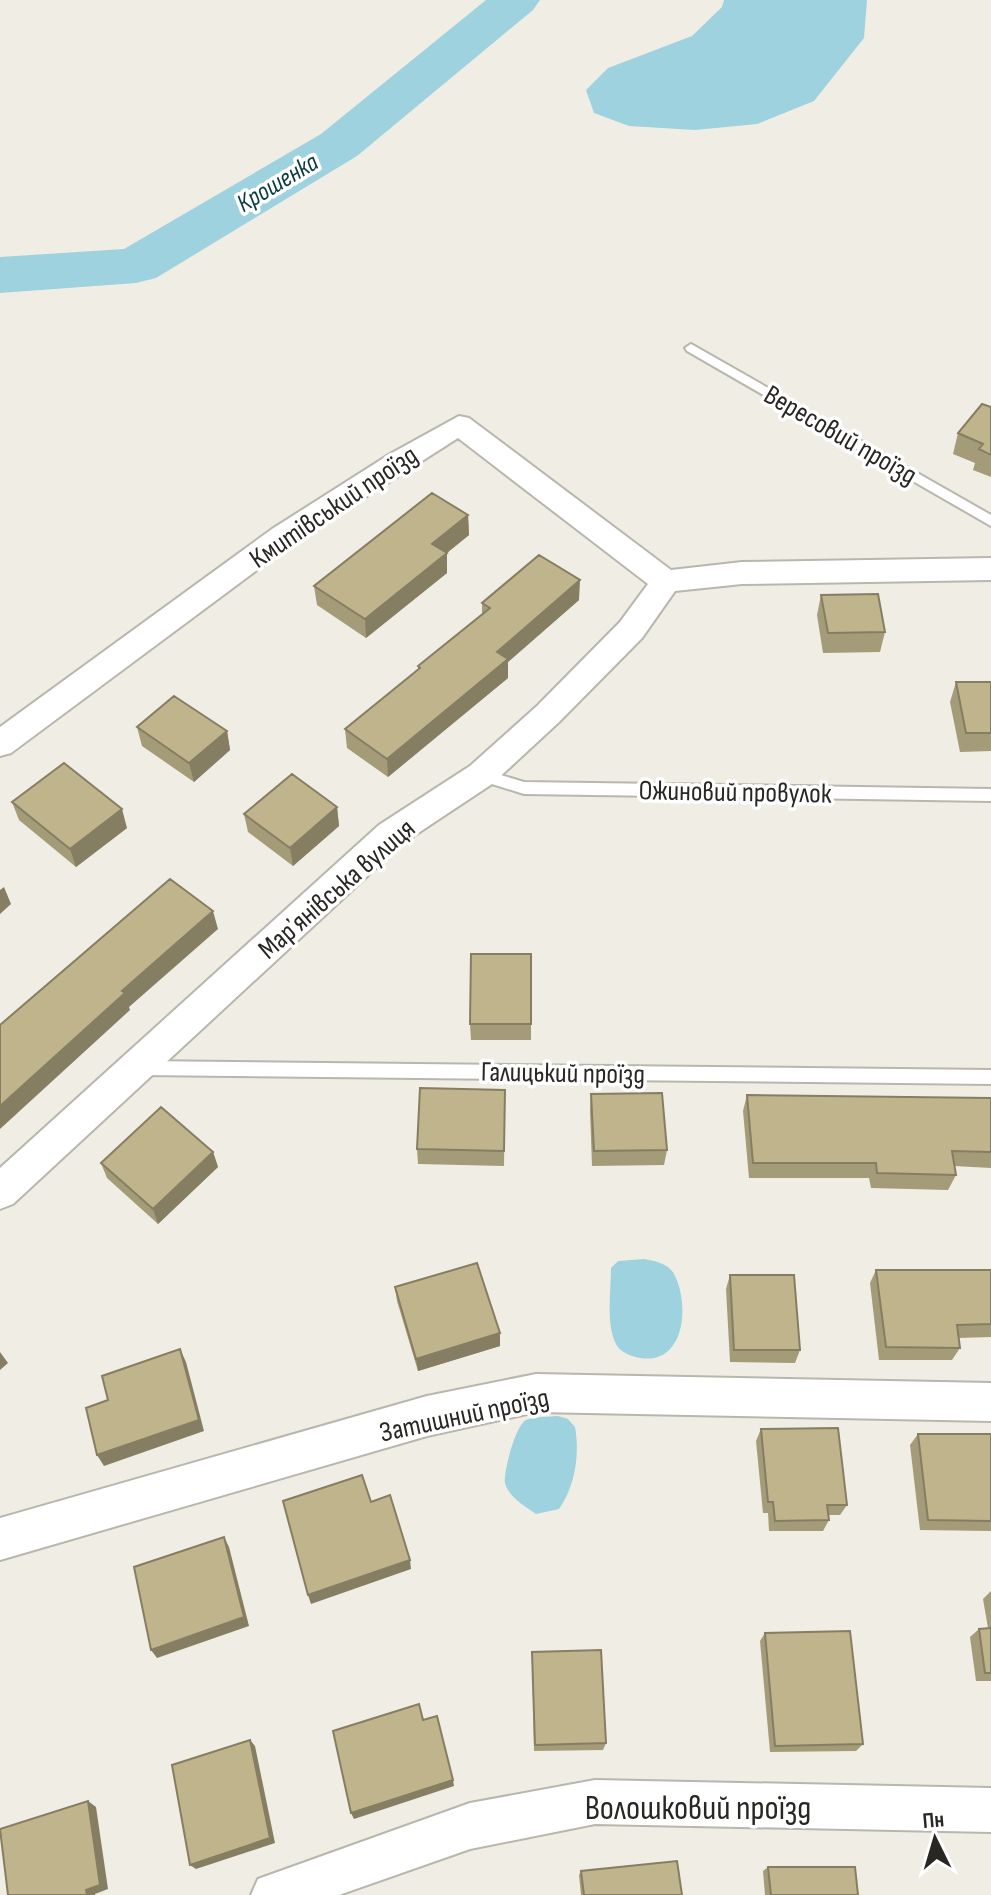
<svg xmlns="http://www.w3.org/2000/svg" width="991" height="1895" font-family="'Sofia Sans Condensed',sans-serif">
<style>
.water{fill:#9fd2df}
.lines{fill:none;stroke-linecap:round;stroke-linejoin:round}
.river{fill:#9fd2df;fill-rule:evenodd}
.lane-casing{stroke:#b8b6ad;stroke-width:4}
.street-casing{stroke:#b8b6ad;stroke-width:4}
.lane{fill:#fff;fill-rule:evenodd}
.street{fill:#fff;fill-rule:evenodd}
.wall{fill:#a49b78}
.shaded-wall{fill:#867e62}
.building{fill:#bfb48c;stroke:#867e62;stroke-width:2}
.labels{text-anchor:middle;stroke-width:7;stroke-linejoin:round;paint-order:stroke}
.far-water-label{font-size:26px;font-style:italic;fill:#0a3a44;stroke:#fff}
.street-label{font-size:28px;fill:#282723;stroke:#fff}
.near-street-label{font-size:34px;fill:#282723;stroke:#fff}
</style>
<rect width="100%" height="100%" fill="#efede4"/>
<path class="water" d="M724,0H867L864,38L814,101L757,124L695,130L629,126L594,113L586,90L608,68L692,36L722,7Z
M644,1259C656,1261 670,1264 675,1276C690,1307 684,1365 640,1358C630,1356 619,1352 615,1342C606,1322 611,1290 611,1268L618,1261Z
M558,1416L568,1419L575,1427C580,1454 575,1487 559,1509L536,1514C525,1506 509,1498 505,1483C503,1473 516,1424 526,1420C535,1416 548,1417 558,1416Z"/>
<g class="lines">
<path class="river" d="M486,0H540L533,10L357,156L156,278L136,283L0,293V257L124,249L321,134Z"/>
<g class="lane-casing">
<path id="lane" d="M691,344L991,515V526L687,351L685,348Z
M481,769L524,782L991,789V801L524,794L476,779L474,775Z
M141,1061L991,1070V1084L141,1075L135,1073L133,1068L135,1063Z"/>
</g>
<g class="street-casing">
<path id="street" d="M459,416L469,418L671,570L742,562L991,558V580L742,584L675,591L642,638L559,722L492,784L403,843L13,1204L0,1209V1168L379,825L470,766L537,706L620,622L648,584L458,438L292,544L11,753L0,756V727L272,529L390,454Z
M536,1374L991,1383V1421L536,1412L427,1436L0,1560V1518L427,1396Z
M595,1780L991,1788V1832L595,1824L470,1849L339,1895H251L258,1879L470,1803Z"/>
</g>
<use href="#lane" class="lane"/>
<use href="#street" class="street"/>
</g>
<path class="wall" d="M991,407V477L973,470L975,463L953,454L958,433Z
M468,515L469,535L447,553V573L366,638L317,605L314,586Z
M821,595L885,632L880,652L823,653L817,615Z
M579,600L508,662V678L388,777L347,748L345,729L418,670V666L482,615V603Z
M956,682H991V751L960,752L950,702Z
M137,727L227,731L230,750L194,782L142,746Z
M12,802L127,828L76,867L19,820Z
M337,807L339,826L293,866L248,832L244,814Z
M470,1024H531V1040H471Z
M505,1090L504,1166L418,1164L417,1149Z
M591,1094L667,1150L664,1165L592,1166L590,1110Z
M747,1095L991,1098V1168L954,1166L956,1175L948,1190L871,1188L869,1178H749L743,1111Z
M213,1152L218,1167L158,1224L107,1178L101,1163Z
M876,1270H991V1337L958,1338L960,1348L952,1360H879L870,1283Z
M730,1275L800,1350L795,1363L730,1362L726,1289Z
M395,1287L500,1346L418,1371L397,1301Z
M761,1429L847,1505L840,1515H829V1520L823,1531H769L768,1513H763L756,1441Z
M918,1434H991V1531L920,1530L910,1445Z
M991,1591V1681H976L970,1637L979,1629L988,1628L983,1599Z
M765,1633L863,1744L856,1751L770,1752L760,1641Z
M532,1652L606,1743L603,1750L534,1751Z
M768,1867L858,1895H765L763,1871Z
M581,1871L682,1895H581L579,1875Z"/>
<path class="shaded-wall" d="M468,515L469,535L433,564L432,544Z
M447,553V573L366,638L365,619Z
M580,580L579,600L508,662V678L388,777L387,759L497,652Z
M227,731L230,750L194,782L189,763Z
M337,807L339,826L293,866L290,848Z
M122,809L127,828L76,867L70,849Z
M4,887L11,904L0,914V890Z
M213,911L218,929L129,1007L130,1010L0,1129V1106L122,991Z
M213,1152L218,1167L158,1224L153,1209Z
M500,1333V1346L418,1371L416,1359Z
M180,1349L186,1362L204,1431L104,1466L97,1455Z
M0,1352L8,1363L0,1370Z
M224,1537L229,1547L249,1626L157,1658L151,1650Z
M410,1560L411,1569L311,1604L308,1595Z
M250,1740L255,1746L275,1843L196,1869L190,1865Z
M453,1780L454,1786L354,1819L351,1813Z
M88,1801L96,1807L108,1889L95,1894V1895H87L86,1890Z"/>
<path class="building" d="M982,404L991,407V455L979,449L983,444L958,433Z
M432,493L468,515L432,544L447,553L365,619L314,586Z
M539,555L580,580L497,652L508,659L387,759L345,729L420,668L418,666L490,608L482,603Z
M878,594L885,632L828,633L821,595Z
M956,682H991V733H966Z
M174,696L227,731L189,763L137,727Z
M64,763L122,809L70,849L12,802Z
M292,774L337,807L290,848L244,814Z
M170,879L213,911L122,991L125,993L0,1106V1025Z
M471,954H531V1024H470Z
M420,1088L505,1090L504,1151L417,1149Z
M662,1093L667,1150L594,1151L591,1094Z
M747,1095L991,1098V1152L952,1151L956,1175L877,1173L876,1163H753Z
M161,1107L213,1152L153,1209L101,1163Z
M477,1263L500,1333L416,1359L395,1287Z
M876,1270H991V1324L957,1325L960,1348L886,1347Z
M730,1275H794L800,1350H734Z
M180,1349L199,1420L97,1455L86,1408L108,1400L102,1376Z
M838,1428L847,1505H827L829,1520L775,1521L773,1502H768L761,1429Z
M918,1434H991V1521L928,1520Z
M362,1475L371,1502L390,1495L410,1560L308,1595L283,1501Z
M224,1537L244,1617L151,1650L134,1567Z
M991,1628V1673H985L979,1629Z
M850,1631L863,1744L775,1746L765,1633Z
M601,1650L606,1743L535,1745L532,1652Z
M419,1704L423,1720L437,1716L453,1780L351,1813L333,1731Z
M250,1740L270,1838L190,1865L172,1765Z
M88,1801L100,1885L86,1890L87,1895H8L0,1829Z
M677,1861L682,1895H584L581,1871Z
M768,1867H855L858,1895H771Z"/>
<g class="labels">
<g class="far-water-label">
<text transform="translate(277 182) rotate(-31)" y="9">Крошенка</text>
</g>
<g class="street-label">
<text transform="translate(841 434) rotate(30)" y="10">Вересовий проїзд</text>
<text transform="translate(333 506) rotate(-34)" y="10">Кмитівський проїзд</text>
<text transform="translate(735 791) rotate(1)" y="10">Ожиновий провулок</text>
<text transform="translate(336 888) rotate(-41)" y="10">Марʼянівська вулиця</text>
<text transform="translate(563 1072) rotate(1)" y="10">Галицький проїзд</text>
<text transform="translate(464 1414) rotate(-12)" y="10">Затишний проїзд</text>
</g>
<g class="near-street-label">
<text x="698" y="1819">Волошковий проїзд</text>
</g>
</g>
<g transform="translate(935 1839) rotate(355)" stroke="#ffffff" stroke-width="6" paint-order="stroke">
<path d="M0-6L14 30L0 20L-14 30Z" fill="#282723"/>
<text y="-12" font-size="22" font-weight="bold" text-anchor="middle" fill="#282723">Пн</text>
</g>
</svg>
